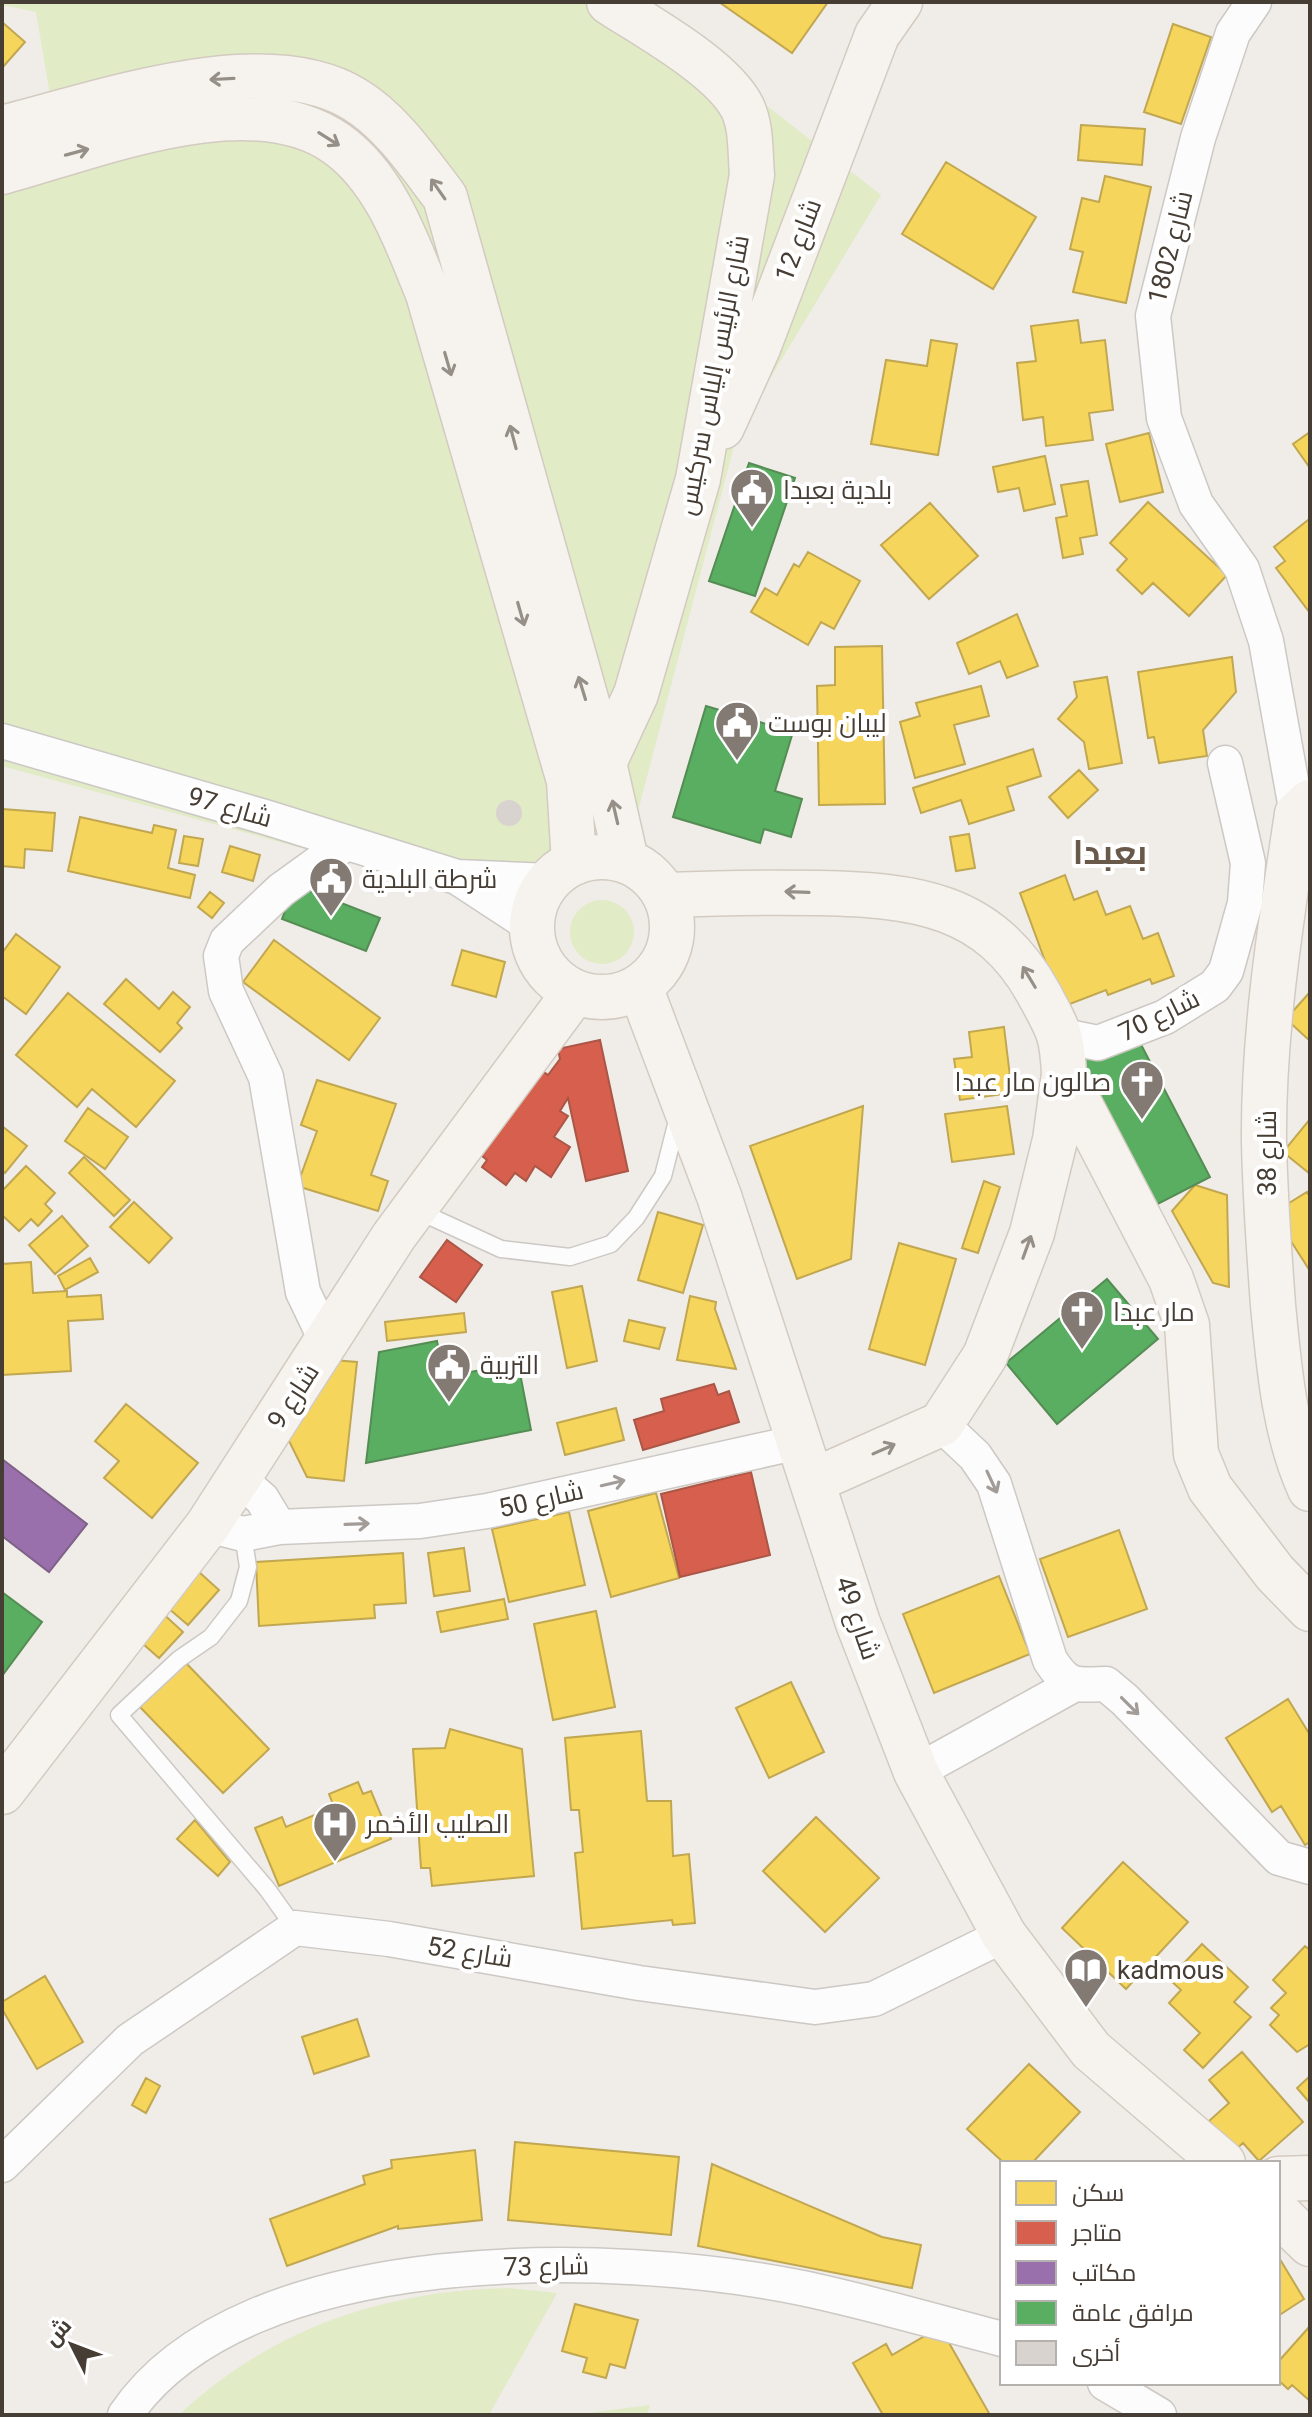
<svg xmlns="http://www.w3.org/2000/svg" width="1312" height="2417" font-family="Roboto,Cairo,sans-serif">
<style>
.green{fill:#e1ebc6}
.homes{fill:#f6d55c;stroke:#c1a750;stroke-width:2}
.shops{fill:#d6604d;stroke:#ab5646;stroke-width:2}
.offices{fill:#9970ab;stroke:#806187;stroke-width:2}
.public{fill:#5aae61;stroke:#548c54;stroke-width:2}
.building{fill:#d8d3cf;stroke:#d8d3ce;stroke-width:2}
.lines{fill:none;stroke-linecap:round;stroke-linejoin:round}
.lane-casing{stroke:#ccc8c4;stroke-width:19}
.street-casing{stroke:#ccc8c4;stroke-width:37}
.secondary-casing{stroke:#d3cbc1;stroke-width:47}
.lane{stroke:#fdfcfc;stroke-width:16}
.street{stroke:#fdfcfc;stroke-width:34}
.secondary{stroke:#f6f3ee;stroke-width:44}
.oneway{stroke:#958f88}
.oneway2{stroke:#a29c98}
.labels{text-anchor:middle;stroke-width:8;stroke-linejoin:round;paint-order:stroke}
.street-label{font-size:26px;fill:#463d34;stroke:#fff}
.poi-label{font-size:26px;fill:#463d34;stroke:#fff;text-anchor:start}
.district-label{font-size:34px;font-weight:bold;fill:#69594a;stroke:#fff}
</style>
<rect width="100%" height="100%" fill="#f0ece8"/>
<path class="green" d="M2,2H622L739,84L881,195L738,431L629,845L517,907L2,766V152L58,142L36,12L2,5Z
M570 932a32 32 0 1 1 64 0a32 32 0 1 1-64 0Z
M507,2288L557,2293L489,2415H179C271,2329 382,2291 507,2288Z
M650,2405L647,2415H573Z"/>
<path class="homes" d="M719,2H828L792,53Z
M2,22L25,42L2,68Z
M1173,24L1211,37L1181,124L1144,112Z
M1081,125L1145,129L1142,165L1078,160Z
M946,162L1036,217L993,289L902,234Z
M1105,176L1151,187L1126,303L1073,292L1083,252L1070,249L1082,198L1099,202Z
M1078,320L1081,343L1105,340L1113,410L1089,413L1093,440L1046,446L1043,417L1023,420L1017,363L1036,361L1031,326Z
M931,340L957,344L938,455L871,444L886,360L927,366Z
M1310,432V468L1293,444Z
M1149,433L1163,492L1120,502L1106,444Z
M1045,456L1055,504L1024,511L1019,488L998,492L993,467Z
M1088,481L1097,535L1080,538L1083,554L1063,558L1056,518L1067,516L1061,485Z
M1148,502L1227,575L1189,616L1153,583L1142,594L1117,570L1127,559L1110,543Z
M930,503L978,556L929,599L881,545Z
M1308,520L1310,522V613L1276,568L1285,561L1274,547Z
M808,552L860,581L834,629L821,622L808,645L751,612L765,588L777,595L794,564L799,567Z
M1017,614L1038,666L1007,678L1000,661L969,674L957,643Z
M882,646L885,804L819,805L817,686L835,685V647Z
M1232,657L1236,692L1203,730L1207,756L1159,763L1154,737L1148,738L1138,672Z
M1107,677L1122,763L1089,769L1084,742L1058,719L1077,697L1074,682Z
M981,686L989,716L954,725L965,764L915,778L900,722L920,716L916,703Z
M1033,749L1041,776L1007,787L1014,810L969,824L961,800L921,813L913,788Z
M1079,770L1098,790L1068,818L1049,797Z
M2,809L55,813L52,851L25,849L24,868L2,866Z
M80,817L152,833L154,825L176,830L168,868L195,875L190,898L68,871Z
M969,834L975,868L956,871L950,837Z
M184,836L203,839L198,866L179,863Z
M230,846L260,855L253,881L222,872Z
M1065,875L1074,900L1097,891L1106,915L1130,906L1143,939L1158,933L1174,976L1152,984L1150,979L1108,995L1106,990L1062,1007L1020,893Z
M210,892L224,903L212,918L198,907Z
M16,934L60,967L26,1014L2,996V953Z
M274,940L380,1018L349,1060L243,982Z
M462,950L505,962L496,997L452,985Z
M126,979L159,1009L173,992L190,1007L177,1023L182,1028L160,1052L104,1004Z
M1310,992V1041L1286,1019Z
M68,993L175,1081L136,1127L92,1089L77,1107L16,1055Z
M1004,1027L1012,1093L960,1100L954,1059L972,1057L969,1032Z
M317,1080L396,1104L371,1175L388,1181L378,1211L297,1186L317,1131L301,1125Z
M863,1106L851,1259L797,1279L750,1146Z
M1007,1106L1014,1154L952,1162L945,1114Z
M88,1108L128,1137L105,1169L65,1141Z
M1310,1119V1174L1283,1152Z
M2,1126L27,1146L5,1173L2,1170Z
M84,1157L130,1200L114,1216L69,1173Z
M26,1166L55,1193L45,1204L52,1211L38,1226L31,1219L19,1231L2,1215V1191Z
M984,1181L1000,1187L978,1253L962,1248Z
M1195,1185L1227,1195L1229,1287L1213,1283L1172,1211Z
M1307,1192L1310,1197V1271L1273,1213Z
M134,1202L172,1238L149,1263L110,1227Z
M658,1212L703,1225L683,1293L638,1280Z
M62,1216L88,1246L55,1274L29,1245Z
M899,1243L956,1259L925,1365L869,1349Z
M90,1258L98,1272L65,1290L58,1276Z
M31,1262L33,1293L67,1291V1297L101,1295L103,1319L68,1321L71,1371L2,1375V1264Z
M582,1286L597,1361L567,1368L552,1292Z
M690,1296L716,1302L715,1309L736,1369L677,1360Z
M464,1313L466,1332L387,1341L385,1322Z
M629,1320L665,1328L659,1349L624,1341Z
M320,1359L357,1362L344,1481L307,1477L288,1439Z
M126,1404L198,1463L152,1518L104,1478L119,1461L95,1441Z
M616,1408L624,1440L565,1455L557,1423Z
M656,1493L679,1578L611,1597L588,1511Z
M569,1512L585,1585L509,1602L492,1529Z
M1119,1530L1147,1609L1068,1637L1040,1559Z
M464,1548L470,1591L434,1596L428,1553Z
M403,1553L406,1603L374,1605L375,1618L259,1626L256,1562Z
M199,1572L219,1590L188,1625L168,1608Z
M999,1576L1030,1654L934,1693L903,1614Z
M504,1599L508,1619L441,1632L437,1612Z
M159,1610L183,1632L159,1658L135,1637Z
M596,1611L615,1707L553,1720L534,1624Z
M185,1662L269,1749L223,1793L139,1706Z
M791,1682L824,1752L769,1778L736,1708Z
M1288,1699L1310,1735V1842L1305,1845L1281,1806L1272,1812L1226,1738Z
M450,1729L522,1749L534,1876L432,1886L430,1868H421L413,1749L445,1748Z
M641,1731L647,1801H671L673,1856L689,1854L695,1923L673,1925L672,1920L582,1929L575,1853L583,1852L579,1810H571L565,1738Z
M358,1782L363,1794L371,1791L391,1839L279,1886L255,1828L282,1817L286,1827L334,1807L329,1794Z
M816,1817L879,1878L825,1932L763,1871Z
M195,1820L230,1862L218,1876L177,1839Z
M1123,1862L1188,1922L1126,1989L1062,1928Z
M1202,1944L1248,1987L1234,2002L1251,2017L1203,2068L1184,2050L1200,2033L1169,2003L1181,1990L1169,1979Z
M1305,1946L1310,1950V2044L1297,2052L1270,2025L1279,2015L1271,2008L1286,1993L1273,1980Z
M45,1976L83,2042L37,2069L2,2009V2002Z
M357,2019L369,2056L314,2074L302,2037Z
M1242,2052L1303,2122L1259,2161L1243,2143L1234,2151L1209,2121L1229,2103L1209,2080Z
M1029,2064L1080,2112L1032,2163H1004L967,2129Z
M1310,2076V2103L1297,2088Z
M146,2078L160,2086L146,2113L132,2105Z
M515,2142L679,2157L671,2235L508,2220Z
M475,2150L482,2220L398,2229V2226L287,2266L270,2219L365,2184L363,2176L392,2168L391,2160Z
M712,2164L882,2237L921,2245L912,2288L698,2246Z
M1278,2256L1304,2299L1278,2316Z
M575,2304L638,2320L625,2368L610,2364L606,2378L583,2372L587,2358L562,2351Z
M1310,2326V2401L1292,2385L1288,2389L1278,2380V2362Z
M940,2327L990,2415H883L853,2363L886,2344L892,2355Z"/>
<path class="shops" d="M600,1040L628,1171L586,1181L568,1098L560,1111L568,1116L554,1137L570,1147L551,1177L535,1166L526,1181L515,1173L506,1185L482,1167L487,1160L482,1156L541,1070L548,1075L560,1059L558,1049Z
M447,1240L482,1265L456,1302L420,1277Z
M714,1384L718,1395L729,1391L739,1422L643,1450L634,1420L664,1411L661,1399Z
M751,1472L770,1555L680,1577L661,1494Z"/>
<path class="offices" d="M2,1459L87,1524L49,1572L2,1536Z"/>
<path class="public" d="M749,463L795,478L755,596L709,581Z
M706,706L793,732L775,791L802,799L791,837L764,829L760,843L673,817Z
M295,885L380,918L366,951L282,919Z
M1135,1033L1210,1177L1150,1208L1075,1064Z
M1107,1279L1158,1339L1057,1424L1006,1363Z
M437,1341L444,1377L518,1363L531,1430L366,1463L379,1352Z
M2,1592L42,1622L2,1676Z"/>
<path class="building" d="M497 813a12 12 0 1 1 24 0a12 12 0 1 1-24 0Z"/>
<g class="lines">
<g class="lane-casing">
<path id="lane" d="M416,1210L501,1249L570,1257L611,1244L636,1218L663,1176L678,1117
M243,1534L248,1567L239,1601L211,1637L179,1659L119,1715L267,1889L295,1928"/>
</g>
<g class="street-casing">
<path id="street" d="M1254,2L1233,33L1198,138L1153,316L1164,418L1196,504L1242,569L1266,641L1297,814
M2,741L265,817L457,877L532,926
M457,877L550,881
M1063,1036L1098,1043L1165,1017L1215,986L1226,971L1245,903L1248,863L1225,763
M327,1342L303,1292L266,1077L226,991L221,956L227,941L281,890L346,843
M941,1424L975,1456L994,1484L1050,1660C1068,1688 1075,1685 1106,1684L1125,1700L1279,1858L1310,1867
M239,1479L262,1499L279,1527
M208,1525L243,1534L279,1527L420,1521L487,1511L799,1442
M916,1772L1073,1685
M2,2165L130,2040L295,1928L389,1939L639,1983L815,2007L874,1999L1004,1935
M1105,2383L1159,2415
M125,2415C244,2240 616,2250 802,2288C869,2302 936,2322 1002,2339"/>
</g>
<g class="secondary-casing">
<path id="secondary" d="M2,128C98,104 264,44 354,99C391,121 419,163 445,197L604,763L626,860
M2,172C95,147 250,82 337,144C385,178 407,242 428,294L569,781L574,863
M722,427L758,348L877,35L900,2
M591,769L604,763L636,694L698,479L752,175C750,154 752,127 742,107C721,67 647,27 609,2
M1310,802L1297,814C1281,921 1263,1032 1264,1141C1265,1195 1269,1251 1273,1305C1279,1367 1284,1432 1310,1489
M532 927a70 70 0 1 1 140 0a70 70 0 1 1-140 0Z
M665,895C717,893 767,892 819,893C913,895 990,903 1039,994C1058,1029 1062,1033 1064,1074L1171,1279L1187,1325L1196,1454L1210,1488L1275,1573L1310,1609
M640,987L719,1196L858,1623L916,1772L1004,1935L1091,2050L1223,2163
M813,1481L941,1424L985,1356L1032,1233L1055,1140L1064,1074
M2,1792L208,1525L394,1236L575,992
M1278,2179L1310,2178
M1278,2213L1310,2244"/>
</g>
<use href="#lane" class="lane"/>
<use href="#street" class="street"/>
<use href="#secondary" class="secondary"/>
</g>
<defs><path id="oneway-shaft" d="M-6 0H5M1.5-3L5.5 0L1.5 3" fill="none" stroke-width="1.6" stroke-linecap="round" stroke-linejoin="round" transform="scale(2)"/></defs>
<g class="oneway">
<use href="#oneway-shaft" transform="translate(222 79) rotate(177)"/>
<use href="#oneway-shaft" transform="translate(329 139) rotate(32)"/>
<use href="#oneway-shaft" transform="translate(77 152) rotate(-15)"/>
<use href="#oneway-shaft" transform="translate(438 189) rotate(-125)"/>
<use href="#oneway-shaft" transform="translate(448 364) rotate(74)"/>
<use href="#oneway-shaft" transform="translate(513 437) rotate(-105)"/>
<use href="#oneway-shaft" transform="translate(521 614) rotate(74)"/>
<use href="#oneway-shaft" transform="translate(582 688) rotate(-107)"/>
<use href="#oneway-shaft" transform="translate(615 812) rotate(-103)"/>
<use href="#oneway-shaft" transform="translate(797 892) rotate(-178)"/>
<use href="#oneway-shaft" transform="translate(1029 977) rotate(-121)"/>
<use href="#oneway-shaft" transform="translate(1027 1247) rotate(-70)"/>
<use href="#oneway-shaft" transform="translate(884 1449) rotate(-24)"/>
</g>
<g class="oneway2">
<use href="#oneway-shaft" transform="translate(992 1482) rotate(65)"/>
<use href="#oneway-shaft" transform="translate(613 1483) rotate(-13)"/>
<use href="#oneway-shaft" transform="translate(357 1524) rotate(-2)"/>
<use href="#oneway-shaft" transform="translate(1130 1706) rotate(45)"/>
</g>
<defs>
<g id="civic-pin" transform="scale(2.3)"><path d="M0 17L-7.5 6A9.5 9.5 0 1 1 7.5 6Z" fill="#827a73" stroke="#fff"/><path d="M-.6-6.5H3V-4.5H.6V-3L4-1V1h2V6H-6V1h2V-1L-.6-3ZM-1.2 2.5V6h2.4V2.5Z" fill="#fff"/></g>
<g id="church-pin" transform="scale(2.3)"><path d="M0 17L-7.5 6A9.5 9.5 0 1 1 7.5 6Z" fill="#827a73" stroke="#fff"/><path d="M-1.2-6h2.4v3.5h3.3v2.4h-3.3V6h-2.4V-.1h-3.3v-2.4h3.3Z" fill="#fff"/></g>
<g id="hospital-pin" transform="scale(2.3)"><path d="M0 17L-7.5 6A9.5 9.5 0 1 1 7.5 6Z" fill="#827a73" stroke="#fff"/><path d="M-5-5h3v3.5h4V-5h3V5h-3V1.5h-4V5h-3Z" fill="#fff"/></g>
<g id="library-pin" transform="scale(2.3)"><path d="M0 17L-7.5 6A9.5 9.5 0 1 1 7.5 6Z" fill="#827a73" stroke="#fff"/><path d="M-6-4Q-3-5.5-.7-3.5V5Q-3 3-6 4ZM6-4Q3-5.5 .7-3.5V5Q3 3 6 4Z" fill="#fff"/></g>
</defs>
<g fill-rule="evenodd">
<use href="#civic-pin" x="752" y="490"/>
<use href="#civic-pin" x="737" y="723"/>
<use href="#civic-pin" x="331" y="879"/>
<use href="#church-pin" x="1142" y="1082"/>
<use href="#church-pin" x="1082" y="1312"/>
<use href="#civic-pin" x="449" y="1365"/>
<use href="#hospital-pin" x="335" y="1824"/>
<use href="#library-pin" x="1086" y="1970"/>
</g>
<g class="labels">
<g class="street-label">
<text transform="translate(798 240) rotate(-69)" y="9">شارع 12</text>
<text transform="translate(1170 247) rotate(-76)" y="9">شارع 1802</text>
<text transform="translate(713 375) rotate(-79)" y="9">شارع الرئيس إلياس سركيس</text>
<text transform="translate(230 807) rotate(16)" y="9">شارع 97</text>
<text transform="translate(1159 1015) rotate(-26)" y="9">شارع 70</text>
<text transform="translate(1267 1153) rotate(-90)" y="9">شارع 38</text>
<text transform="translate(293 1396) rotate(-57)" y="9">شارع 9</text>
<text transform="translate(541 1499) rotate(-13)" y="9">شارع 50</text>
<text transform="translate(858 1618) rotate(71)" y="9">شارع 49</text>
<text transform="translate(470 1952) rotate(9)" y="9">شارع 52</text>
<text transform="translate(546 2266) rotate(-1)" y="9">شارع 73</text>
</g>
<g class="poi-label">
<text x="783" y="499">بلدية بعبدا</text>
<text x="768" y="732">ليبان بوست</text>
<text x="362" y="888">شرطة البلدية</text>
<text x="1111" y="1091" text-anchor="end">صالون مار عبدا</text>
<text x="1113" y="1321">مار عبدا</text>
<text x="480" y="1374">التربية</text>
<text x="366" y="1833">الصليب الأخمر</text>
<text x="1117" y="1979">kadmous</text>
</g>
<g class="district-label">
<text x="1110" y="864">بعبدا</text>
</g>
</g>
<rect width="1312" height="2417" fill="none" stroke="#463d34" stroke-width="8"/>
<rect x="1000" y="2161" width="280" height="224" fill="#ffffff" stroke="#b5b1ae" stroke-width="2"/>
<rect x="1016" y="2181" width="40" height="24" fill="#f6d55c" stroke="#b5b1ae" stroke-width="2"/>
<text x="1072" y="2201" font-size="24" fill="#463d34">سكن</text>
<rect x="1016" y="2221" width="40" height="24" fill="#d6604d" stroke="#b5b1ae" stroke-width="2"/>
<text x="1072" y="2241" font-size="24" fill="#463d34">متاجر</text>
<rect x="1016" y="2261" width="40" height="24" fill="#9970ab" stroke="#b5b1ae" stroke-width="2"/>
<text x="1072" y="2281" font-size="24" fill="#463d34">مكاتب</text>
<rect x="1016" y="2301" width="40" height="24" fill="#5aae61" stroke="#b5b1ae" stroke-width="2"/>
<text x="1072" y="2321" font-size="24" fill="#463d34">مرافق عامة</text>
<rect x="1016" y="2341" width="40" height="24" fill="#d8d3cf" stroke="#b5b1ae" stroke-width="2"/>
<text x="1072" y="2361" font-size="24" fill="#463d34">أخرى</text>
<g transform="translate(72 2345) rotate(312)" stroke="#ffffff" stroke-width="6" paint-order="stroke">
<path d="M0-6L14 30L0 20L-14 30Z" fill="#463d34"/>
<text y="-12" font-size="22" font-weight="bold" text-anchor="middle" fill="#463d34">ش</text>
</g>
</svg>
